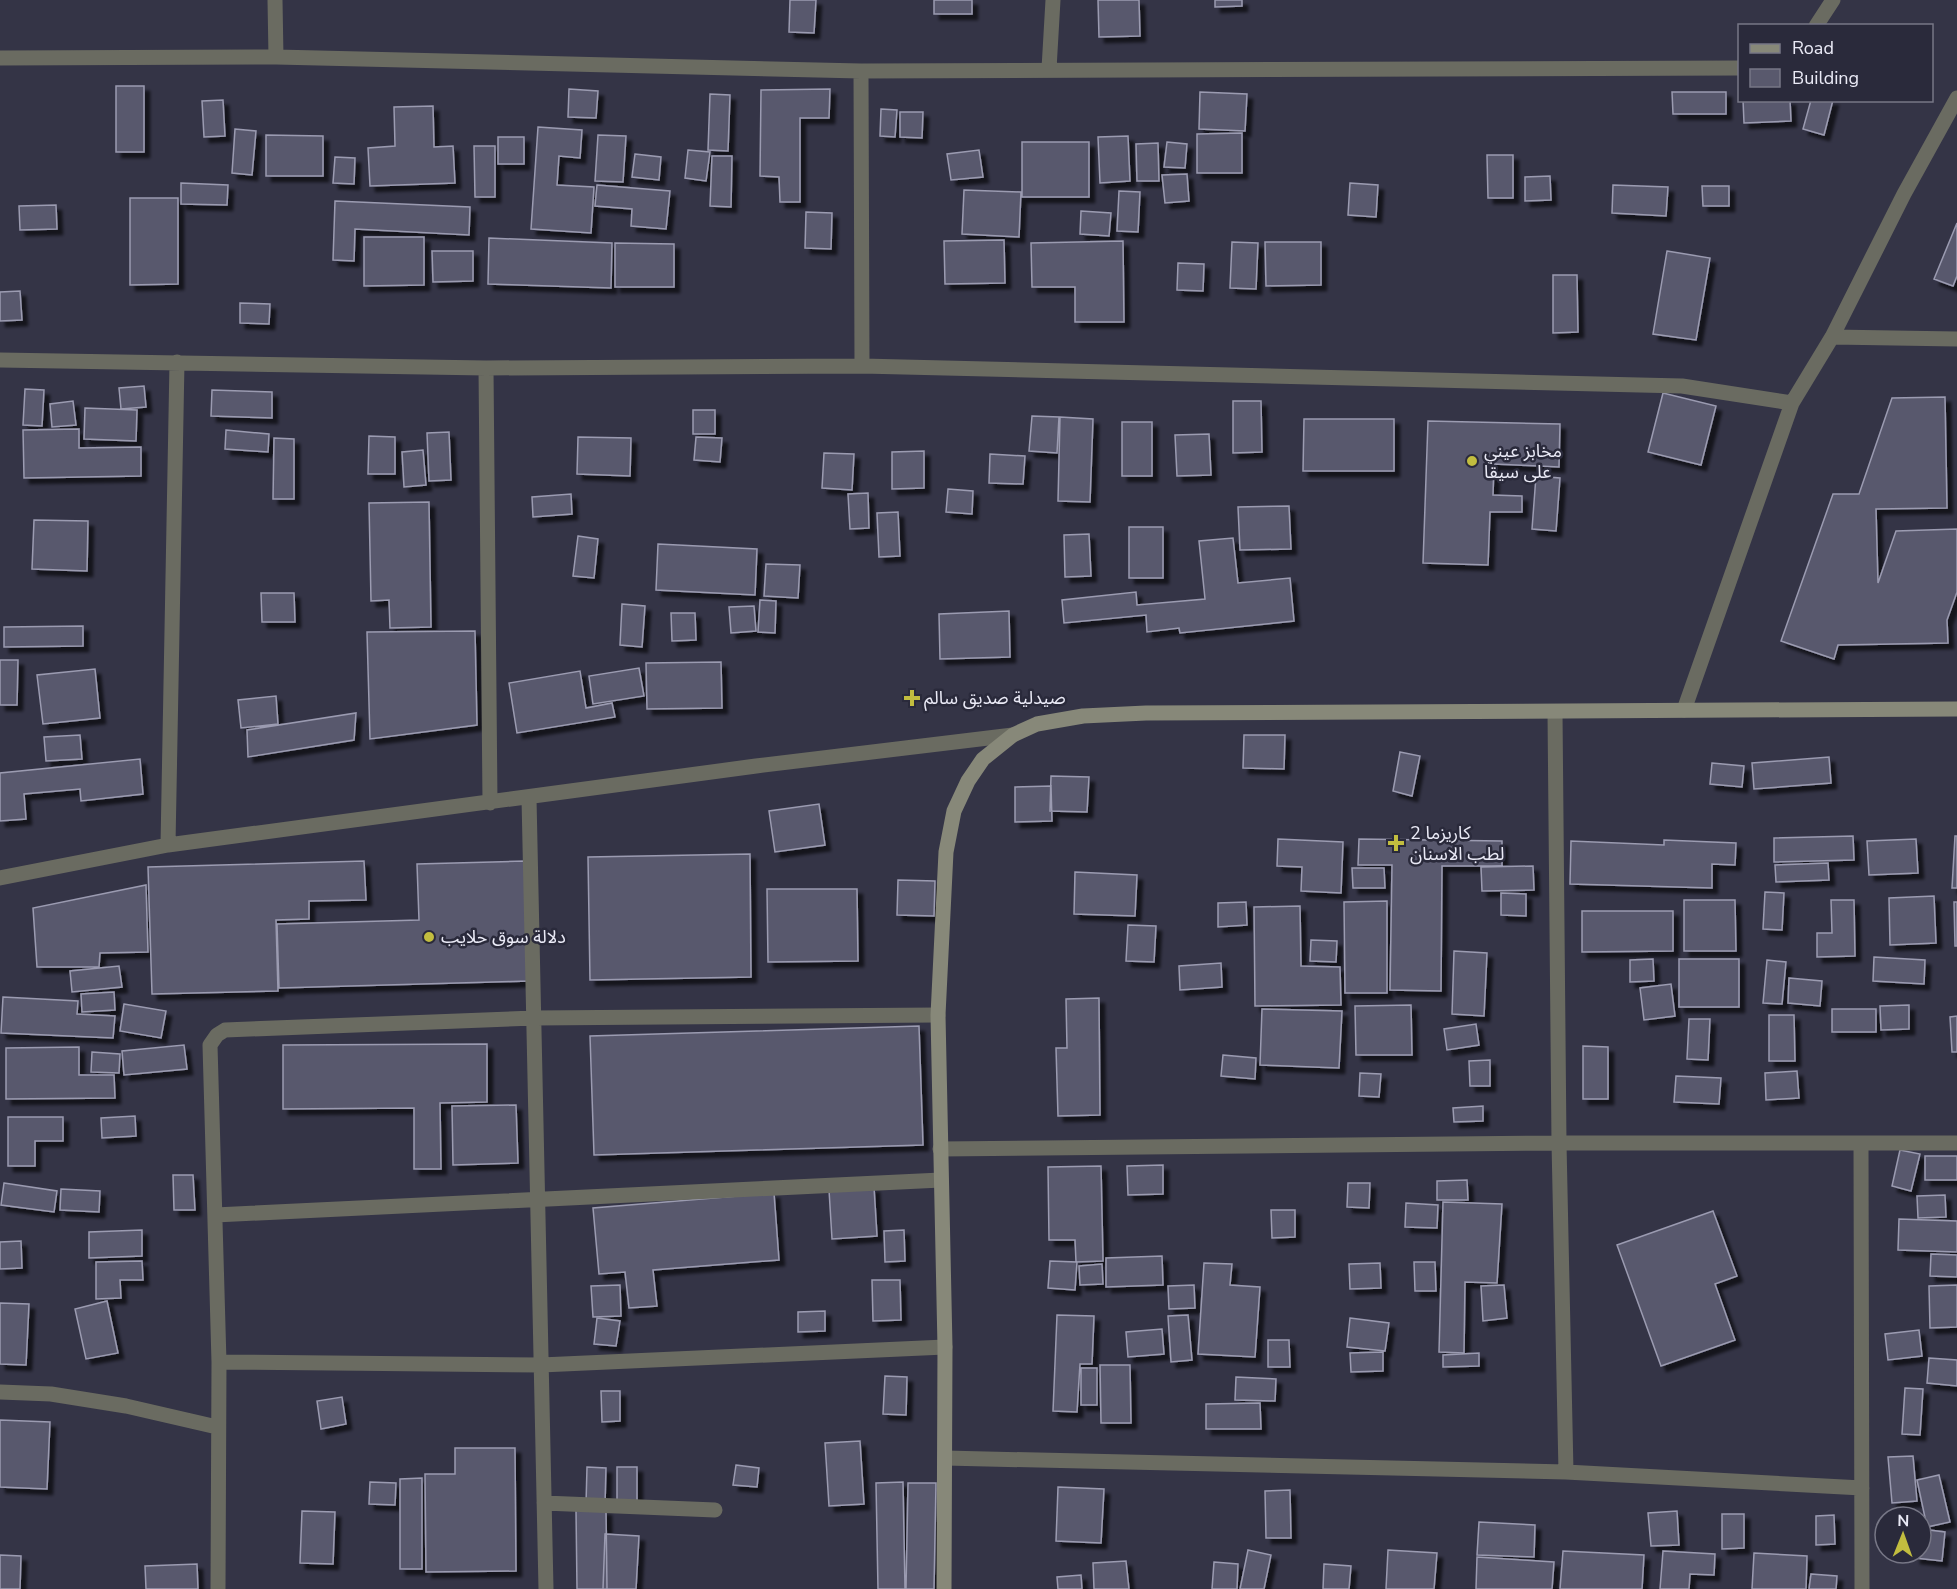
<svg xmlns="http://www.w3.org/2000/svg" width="1957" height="1589" font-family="'Nunito Sans','Noto Sans Arabic',sans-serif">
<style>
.building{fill:#59596d;stroke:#9b9bb1;stroke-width:1.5;filter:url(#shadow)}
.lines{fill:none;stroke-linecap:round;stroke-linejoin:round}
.street{stroke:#6a6b61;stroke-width:15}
.secondary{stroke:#878879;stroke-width:15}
.poi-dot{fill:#c2bd3f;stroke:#2a2a3b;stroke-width:2}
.labels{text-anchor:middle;stroke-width:5;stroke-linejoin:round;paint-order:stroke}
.poi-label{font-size:18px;fill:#eaeaf6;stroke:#2a2a3b;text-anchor:start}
</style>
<defs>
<filter id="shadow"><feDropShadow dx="5.5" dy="5.5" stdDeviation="1.5" flood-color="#0009"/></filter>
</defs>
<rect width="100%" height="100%" fill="#343446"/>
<path class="building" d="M790,0H816L814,33L789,32Z
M934,0H972V14H934Z
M1098,0H1139L1140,36L1099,37Z
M1215,0H1242V6L1215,7Z
M116,86H144V152H116Z
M569,89L598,91L596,118L568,117Z
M830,89L829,118H800V202H780L779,177L760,176L761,90Z
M1200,92L1247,94L1245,131L1199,129Z
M1672,92H1726V114H1673Z
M710,94L730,95L728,151L708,150Z
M223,100L225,136L204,137L202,101Z
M1743,100H1790L1791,121L1744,123Z
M1811,100H1833L1824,135L1803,129Z
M433,106L434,147L453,146L455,183L370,186L368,148L395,146L394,107Z
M881,109L897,110L895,137L880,136Z
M900,112H923L922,138L900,137Z
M538,127L582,130L580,158L559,156L557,185L594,187L591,233L531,229Z
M235,129L256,131L252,175L232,173Z
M1242,133V173H1197V134Z
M266,135L323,136V176H266Z
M598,135L626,136L623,182L595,181Z
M1128,136L1130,181L1100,183L1098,137Z
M498,137H524V164H498Z
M1022,142H1089V197H1022Z
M1167,142L1187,144L1185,168L1164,167Z
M1158,143L1159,181H1137L1136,144Z
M474,146H495V197H475Z
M688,150L710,152L706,181L685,178Z
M979,150L983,177L951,180L947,154Z
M635,154L661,157L659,180L632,177Z
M1487,155H1513V198H1488Z
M712,156H732L731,207L710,206Z
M335,157L355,158L354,184L333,183Z
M1187,174L1189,201L1165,203L1162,175Z
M1550,176L1551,200L1525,201V177Z
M181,183L228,185L227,205L181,204Z
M1350,183L1378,185L1376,217L1348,215Z
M597,185L670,191L666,229L631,226L632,209L595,206Z
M1613,185L1668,187L1666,216L1612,213Z
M1702,186H1729V206H1703Z
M964,190L1021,192L1019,237L962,234Z
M1119,191L1140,192L1138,232L1117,231Z
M130,198H178V284L130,285Z
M335,201L470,207L469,235L355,229L354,261L333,260Z
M56,205L57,229L20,230L19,206Z
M1081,211L1111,213L1109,236L1080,234Z
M806,212L832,213L831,249L805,248Z
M1957,223V276L1953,286L1934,279Z
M364,237H424V285L364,286Z
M489,238L612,243L611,288L488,284Z
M1004,240L1005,283L945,284L944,241Z
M1123,241L1124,322H1075V287H1032L1031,243Z
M1232,242L1258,243L1256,289L1230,288Z
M1265,242H1321V285L1266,286Z
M615,243L674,244V287H615Z
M432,251H473V281L433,282Z
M1667,251L1710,258L1696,340L1653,334Z
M1178,263L1204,264L1203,291L1177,290Z
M1553,275H1577L1578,332L1553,333Z
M20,291L22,320L0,321V292Z
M240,303L270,304L269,324L240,323Z
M144,386L146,407L121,409L119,388Z
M25,389L44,390L42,426L23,425Z
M212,390L272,392V418L211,416Z
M1663,393L1716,406L1701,465L1648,452Z
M1945,397L1947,508L1876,509L1878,583L1896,531L1957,529V592L1947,620L1948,643L1838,645L1834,659L1781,641L1833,494H1859L1892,398Z
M73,401L76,425L52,427L50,404Z
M1233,401H1261L1262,452L1233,453Z
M85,408L137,410L136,441L84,439Z
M693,410H715V434H693Z
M1032,416L1059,417L1057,453L1029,451Z
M1060,417L1093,419L1090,502L1058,501Z
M1304,419H1394V471H1303Z
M1428,421L1560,424L1559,467L1494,464L1493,495L1522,496V512H1490L1488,565L1423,563Z
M1122,422H1152V476H1122Z
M79,429V448L141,447V476L24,478L23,430Z
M226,430L269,434L268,452L225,449Z
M449,432L451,480L429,481L427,433Z
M1209,434L1211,475L1177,476L1175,435Z
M369,436L395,437V474H368Z
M578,437L631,438L630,476L577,474Z
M696,437L722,438L720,462L694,460Z
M274,438L294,439V499H273Z
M423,450L426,485L404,487L402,452Z
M924,451V488L892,489V452Z
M824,453L854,454L852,490L822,488Z
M990,454L1025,456L1023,484L989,483Z
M1536,476L1560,478L1556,531L1532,529Z
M948,489L973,491L972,514L946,512Z
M868,493L869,528L850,529L848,494Z
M571,494L572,514L533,517L532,497Z
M429,502L431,627L390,628L389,600L371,601L369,503Z
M1289,506L1291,549L1240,550L1238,507Z
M898,512L900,556L879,557L877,513Z
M34,520L88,521L87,571L32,569Z
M1129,527H1163V578H1129Z
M1089,534L1091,576L1065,577L1064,535Z
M578,536L598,539L594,578L573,576Z
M1233,538L1238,583L1290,578L1294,621L1180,633L1179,628L1147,632L1146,615L1064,623L1062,600L1136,592L1137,605L1205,599L1199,541Z
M658,544L757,549L755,595L656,590Z
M766,564L800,565L798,598L764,596Z
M261,593H294L295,622H262Z
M760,600L776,601L775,633L758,632Z
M622,604L645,606L642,647L620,645Z
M754,606L756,631L731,633L729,607Z
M1009,611L1010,657L940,659L939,614Z
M671,613H695L696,640L672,641Z
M83,626V646L4,647V627Z
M475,631L477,725L370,739L367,632Z
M0,660H18L17,705H0Z
M721,662L722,708L647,709L646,663Z
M639,668L644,696L593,704L589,676Z
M95,669L100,718L43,724L37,675Z
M580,671L586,708L612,703L615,717L517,733L509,683Z
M276,696L278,724L241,728L238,700Z
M356,713L354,740L248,757L247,730Z
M80,735L82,759L46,761L44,737Z
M1244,735H1285L1284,769L1243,768Z
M1400,752L1420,756L1412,796L1393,791Z
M1829,757L1831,783L1754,789L1752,763Z
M140,759L143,794L81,801L80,789L24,794L26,819L0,821V773Z
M1712,763L1744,766L1742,787L1710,784Z
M1051,776L1089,777L1087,812L1050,811Z
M1051,786L1052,821L1015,822V787Z
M819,804L825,845L775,852L769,811Z
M1853,836L1854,860L1774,862V838Z
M1955,836H1957V888H1952Z
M1278,839L1343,842L1341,893L1301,891L1302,867L1277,866Z
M1359,839L1502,841V866H1442L1441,991L1390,990L1392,865H1358Z
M1916,839L1918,873L1869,875L1867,841Z
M1664,840L1736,843L1735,865L1712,864V888L1570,884L1571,841L1664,845Z
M750,854L751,977L590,980L588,857Z
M364,861L366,900L309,901V919L276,920L278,991L152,994L148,867Z
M525,861L529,981L279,988L277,924L419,920L417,864Z
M1828,863L1829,880L1776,882L1775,865Z
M1533,866L1534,890L1482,891L1481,867Z
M1352,868H1384L1385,888H1353Z
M1075,872L1137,875L1135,916L1074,914Z
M898,880L935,881L934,916L897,915Z
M146,885L148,952L100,953L99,967H37L33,908Z
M767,889H857L858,961L768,962Z
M1765,892L1784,893L1782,930L1763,929Z
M1501,893L1526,894V916L1501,915Z
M1934,896L1936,943L1890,945L1889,898Z
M1684,900H1735L1736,951H1684Z
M1831,900H1854L1855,956L1817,957V933H1832Z
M1387,901V993H1345L1344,902Z
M1246,902L1247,925L1218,927V903Z
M1954,902H1957V946H1955Z
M1300,906L1301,966L1340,967L1341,1005L1255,1006L1254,907Z
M1582,911H1673V951L1582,952Z
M1128,925L1156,926L1154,962L1126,961Z
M1311,940L1337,941L1336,962L1310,961Z
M1454,951L1487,953L1484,1016L1452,1014Z
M1874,957L1925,960L1924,984L1873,981Z
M1653,959L1654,981L1630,982V960Z
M1679,959H1739V1007H1679Z
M1767,960L1786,962L1782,1004L1763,1003Z
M1221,963L1222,987L1180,990L1179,966Z
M119,966L122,987L72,992L70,971Z
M1789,978L1822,981L1820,1006L1788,1003Z
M1671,984L1675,1016L1644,1020L1640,988Z
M114,992L115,1010L82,1012L81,994Z
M3,997L78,1001L77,1014L115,1016L113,1038L1,1033Z
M1099,998L1100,1115L1058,1116L1056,1048H1067L1066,999Z
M124,1004L166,1011L161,1038L120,1031Z
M1411,1005L1412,1055H1356L1355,1006Z
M1909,1005V1029L1881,1030L1880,1006Z
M1262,1009L1342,1011L1339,1068L1260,1065Z
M1832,1009H1876V1032H1832Z
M1769,1015H1794L1795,1061H1769Z
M1957,1016V1052H1952L1950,1017Z
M1689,1019H1710L1708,1060L1687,1059Z
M1476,1024L1479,1045L1447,1050L1444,1029Z
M919,1026L923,1145L594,1155L590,1036Z
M487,1044V1102L440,1103L441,1169H414V1108L283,1109V1045Z
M184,1045L187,1069L124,1075L122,1051Z
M1583,1046L1608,1047V1099H1583Z
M79,1047V1075H114L115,1098L6,1099V1048Z
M92,1052L120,1054L119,1073L91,1072Z
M1223,1055L1256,1058L1255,1079L1221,1076Z
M1490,1060V1086H1470L1469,1061Z
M1797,1071L1799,1098L1766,1100L1765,1073Z
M1360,1073L1381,1074L1379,1097L1359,1096Z
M1676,1076L1721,1078L1719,1104L1674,1102Z
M516,1105L518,1163L453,1165L452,1106Z
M1483,1106V1121L1454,1122L1453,1108Z
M135,1116L136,1136L102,1138L101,1118Z
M8,1117H63V1141H35V1166H8Z
M1900,1150L1920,1154L1911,1191L1892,1186Z
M1925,1156H1957V1180H1925Z
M1163,1165V1194L1128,1195L1127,1166Z
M1101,1166L1103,1261L1076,1262L1075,1240H1049L1048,1167Z
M173,1175H193L195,1210H174Z
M1467,1180L1468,1200H1437V1181Z
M4,1183L57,1191L54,1212L1,1205Z
M1348,1183H1370L1369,1208L1347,1207Z
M874,1187L877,1236L832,1239L829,1190Z
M61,1189L100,1191L99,1212L60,1210Z
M774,1193L779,1260L653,1270L657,1306L629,1308L625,1272L599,1274L593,1208Z
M1945,1195L1946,1217L1918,1218L1917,1196Z
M1443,1202L1502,1204L1497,1283L1465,1282L1464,1353L1439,1352Z
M1406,1203L1438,1205L1437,1228L1405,1227Z
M1271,1210H1295V1237L1272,1238Z
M1713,1211L1737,1276L1715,1284L1735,1340L1661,1366L1617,1245Z
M1899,1219L1957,1221V1252L1898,1250Z
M142,1230V1256L89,1258V1232Z
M904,1230L905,1261L885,1262L884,1231Z
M21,1241L22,1268L0,1269V1242Z
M1931,1254L1957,1255V1277L1930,1276Z
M1162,1256L1163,1285L1106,1287V1258Z
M142,1261L143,1280H120L121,1298L96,1299V1262Z
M1050,1261L1077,1262L1075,1290L1048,1288Z
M1414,1262H1435L1436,1291H1415Z
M1204,1263L1232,1264L1230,1285L1260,1287L1255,1357L1198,1354Z
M1380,1263L1381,1288L1350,1289L1349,1264Z
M1102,1264L1103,1284L1080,1285L1079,1266Z
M872,1280H900L901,1320L873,1321Z
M620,1285L621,1316L593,1317L591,1286Z
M1194,1285L1195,1308L1169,1309L1168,1286Z
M1504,1285L1507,1318L1483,1321L1481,1286Z
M1957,1285V1327L1930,1328L1929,1286Z
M107,1301L118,1353L86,1359L75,1309Z
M0,1303L29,1304L26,1365L0,1364Z
M825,1311V1331L798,1332V1312Z
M1057,1315L1094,1316L1092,1364H1080L1077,1412L1053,1411Z
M1188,1315L1192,1360L1171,1362L1168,1316Z
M597,1318L620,1321L616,1346L594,1344Z
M1350,1318L1389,1323L1385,1351L1347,1347Z
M1162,1329L1164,1354L1128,1357L1126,1332Z
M1919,1330L1922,1356L1888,1360L1885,1334Z
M1268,1340H1289L1290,1367H1268Z
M1383,1352V1371L1351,1372L1350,1353Z
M1479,1353V1366L1443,1367V1355Z
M1929,1358L1957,1360V1386L1927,1383Z
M1100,1365H1130L1131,1423H1101Z
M1081,1368H1097V1405H1081Z
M885,1376L907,1377L906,1415L883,1414Z
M1236,1377L1276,1379L1275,1401L1235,1400Z
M1905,1388L1923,1389L1920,1435L1902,1434Z
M601,1391H620V1421L602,1422Z
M342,1397L346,1424L321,1429L317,1401Z
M1260,1403L1261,1429H1206V1404Z
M0,1420L50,1422L47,1489L0,1487Z
M860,1441L864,1504L829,1506L825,1443Z
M455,1448H515L516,1571L426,1572L425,1474H455Z
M1913,1456L1917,1501L1892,1503L1888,1457Z
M736,1465L759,1468L757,1487L733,1485Z
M587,1467L606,1468L605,1504H586Z
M617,1467H637V1504H617Z
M1939,1475L1950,1522L1927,1527L1917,1480Z
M422,1478V1569H400V1479Z
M370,1482L396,1483L395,1505L369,1504Z
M903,1482L905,1589H878L876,1483Z
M908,1483H936L934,1589H906Z
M1058,1487L1104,1489L1101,1543L1056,1541Z
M1290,1490L1291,1538H1266L1265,1491Z
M576,1510H606L607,1589H577Z
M302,1511L335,1512L333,1564L300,1563Z
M1677,1511L1679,1545L1651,1546L1648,1513Z
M1722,1514H1744V1548L1722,1549Z
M1834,1515L1835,1544L1816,1545V1516Z
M1479,1522L1535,1525L1534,1557L1477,1555Z
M1921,1529L1945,1532L1942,1561L1915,1558V1553H1921Z
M605,1534L639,1536L636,1589H603Z
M1248,1550L1271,1555L1264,1589H1240Z
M1388,1550L1437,1553L1434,1589H1386Z
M1563,1551L1644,1555L1642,1589H1560Z
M1663,1551L1715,1554L1714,1575L1690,1574L1689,1589H1660Z
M1754,1553L1807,1556L1806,1589H1752Z
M0,1555L21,1556L20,1589H0Z
M1477,1557L1554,1562L1552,1589H1476Z
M1126,1561L1129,1589H1094L1093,1563Z
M1214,1562L1238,1564L1237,1589H1212Z
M197,1564L198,1589H146L145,1566Z
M1324,1564L1351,1566L1349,1589H1323Z
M1811,1574L1837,1576L1836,1589H1809Z
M1081,1575L1082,1589H1058L1057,1577Z"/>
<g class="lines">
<path class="street" d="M275,0L276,57
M1816,26L1833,0
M0,58L276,57L861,71L1740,68
M1049,69L1053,0
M861,71L862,366
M1832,337L1957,339
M0,360L486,368L862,366L1682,386L1792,403
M486,368L490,803
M1684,710L1792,403L1832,337L1904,194L1957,98
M1555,712L1559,1143L1566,1472
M529,798L546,1589
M168,845L177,362
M0,878L168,845L756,766L1013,735
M1861,1143L1862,1589
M940,1149L1559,1143H1957
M215,1215L941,1180
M219,1362L541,1365L945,1347
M0,1392L51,1394L126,1406L217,1427
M945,1458L1566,1472L1862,1488
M544,1503L715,1510
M218,1589L219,1362L210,1045L217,1035L225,1030L534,1018L938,1015"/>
<path class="secondary" d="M944,1589L945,1347L938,1015L946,852L954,811L968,781L983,759L1013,735L1037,724L1083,716L1146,713L1957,709"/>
</g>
<g class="poi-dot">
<circle cx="1472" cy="461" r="6"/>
<path d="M909 689h6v6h6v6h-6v6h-6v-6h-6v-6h6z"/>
<path d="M1393 834h6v6h6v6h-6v6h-6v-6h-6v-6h6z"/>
<circle cx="429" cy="937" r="6"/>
</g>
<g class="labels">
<g class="poi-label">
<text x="1484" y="457">مخابز عيني<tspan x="1484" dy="21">على سيقا</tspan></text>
<text x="924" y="704">صيدلية صديق سالم</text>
<text x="1410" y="839">كاريزما 2<tspan x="1410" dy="21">لطب الاسنان</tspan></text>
<text x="441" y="943">دلالة سوق حلايب</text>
</g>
</g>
<rect x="1738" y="24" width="195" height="78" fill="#2a2a3b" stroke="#777786" stroke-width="1.5"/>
<rect x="1750" y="44" width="30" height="9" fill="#878879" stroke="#777786" stroke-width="1.5"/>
<text x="1792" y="54" font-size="18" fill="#eaeaf6">Road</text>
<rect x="1750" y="69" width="30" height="18" fill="#59596d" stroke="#777786" stroke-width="1.5"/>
<text x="1792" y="84" font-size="18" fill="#eaeaf6">Building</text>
<g transform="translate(1903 1535) rotate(1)"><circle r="28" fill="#2a2a3b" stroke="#777786" stroke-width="1.5"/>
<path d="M0-4.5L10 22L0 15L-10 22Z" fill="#c2bd3f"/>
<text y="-9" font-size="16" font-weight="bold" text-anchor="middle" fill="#eaeaf6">N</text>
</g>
</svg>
